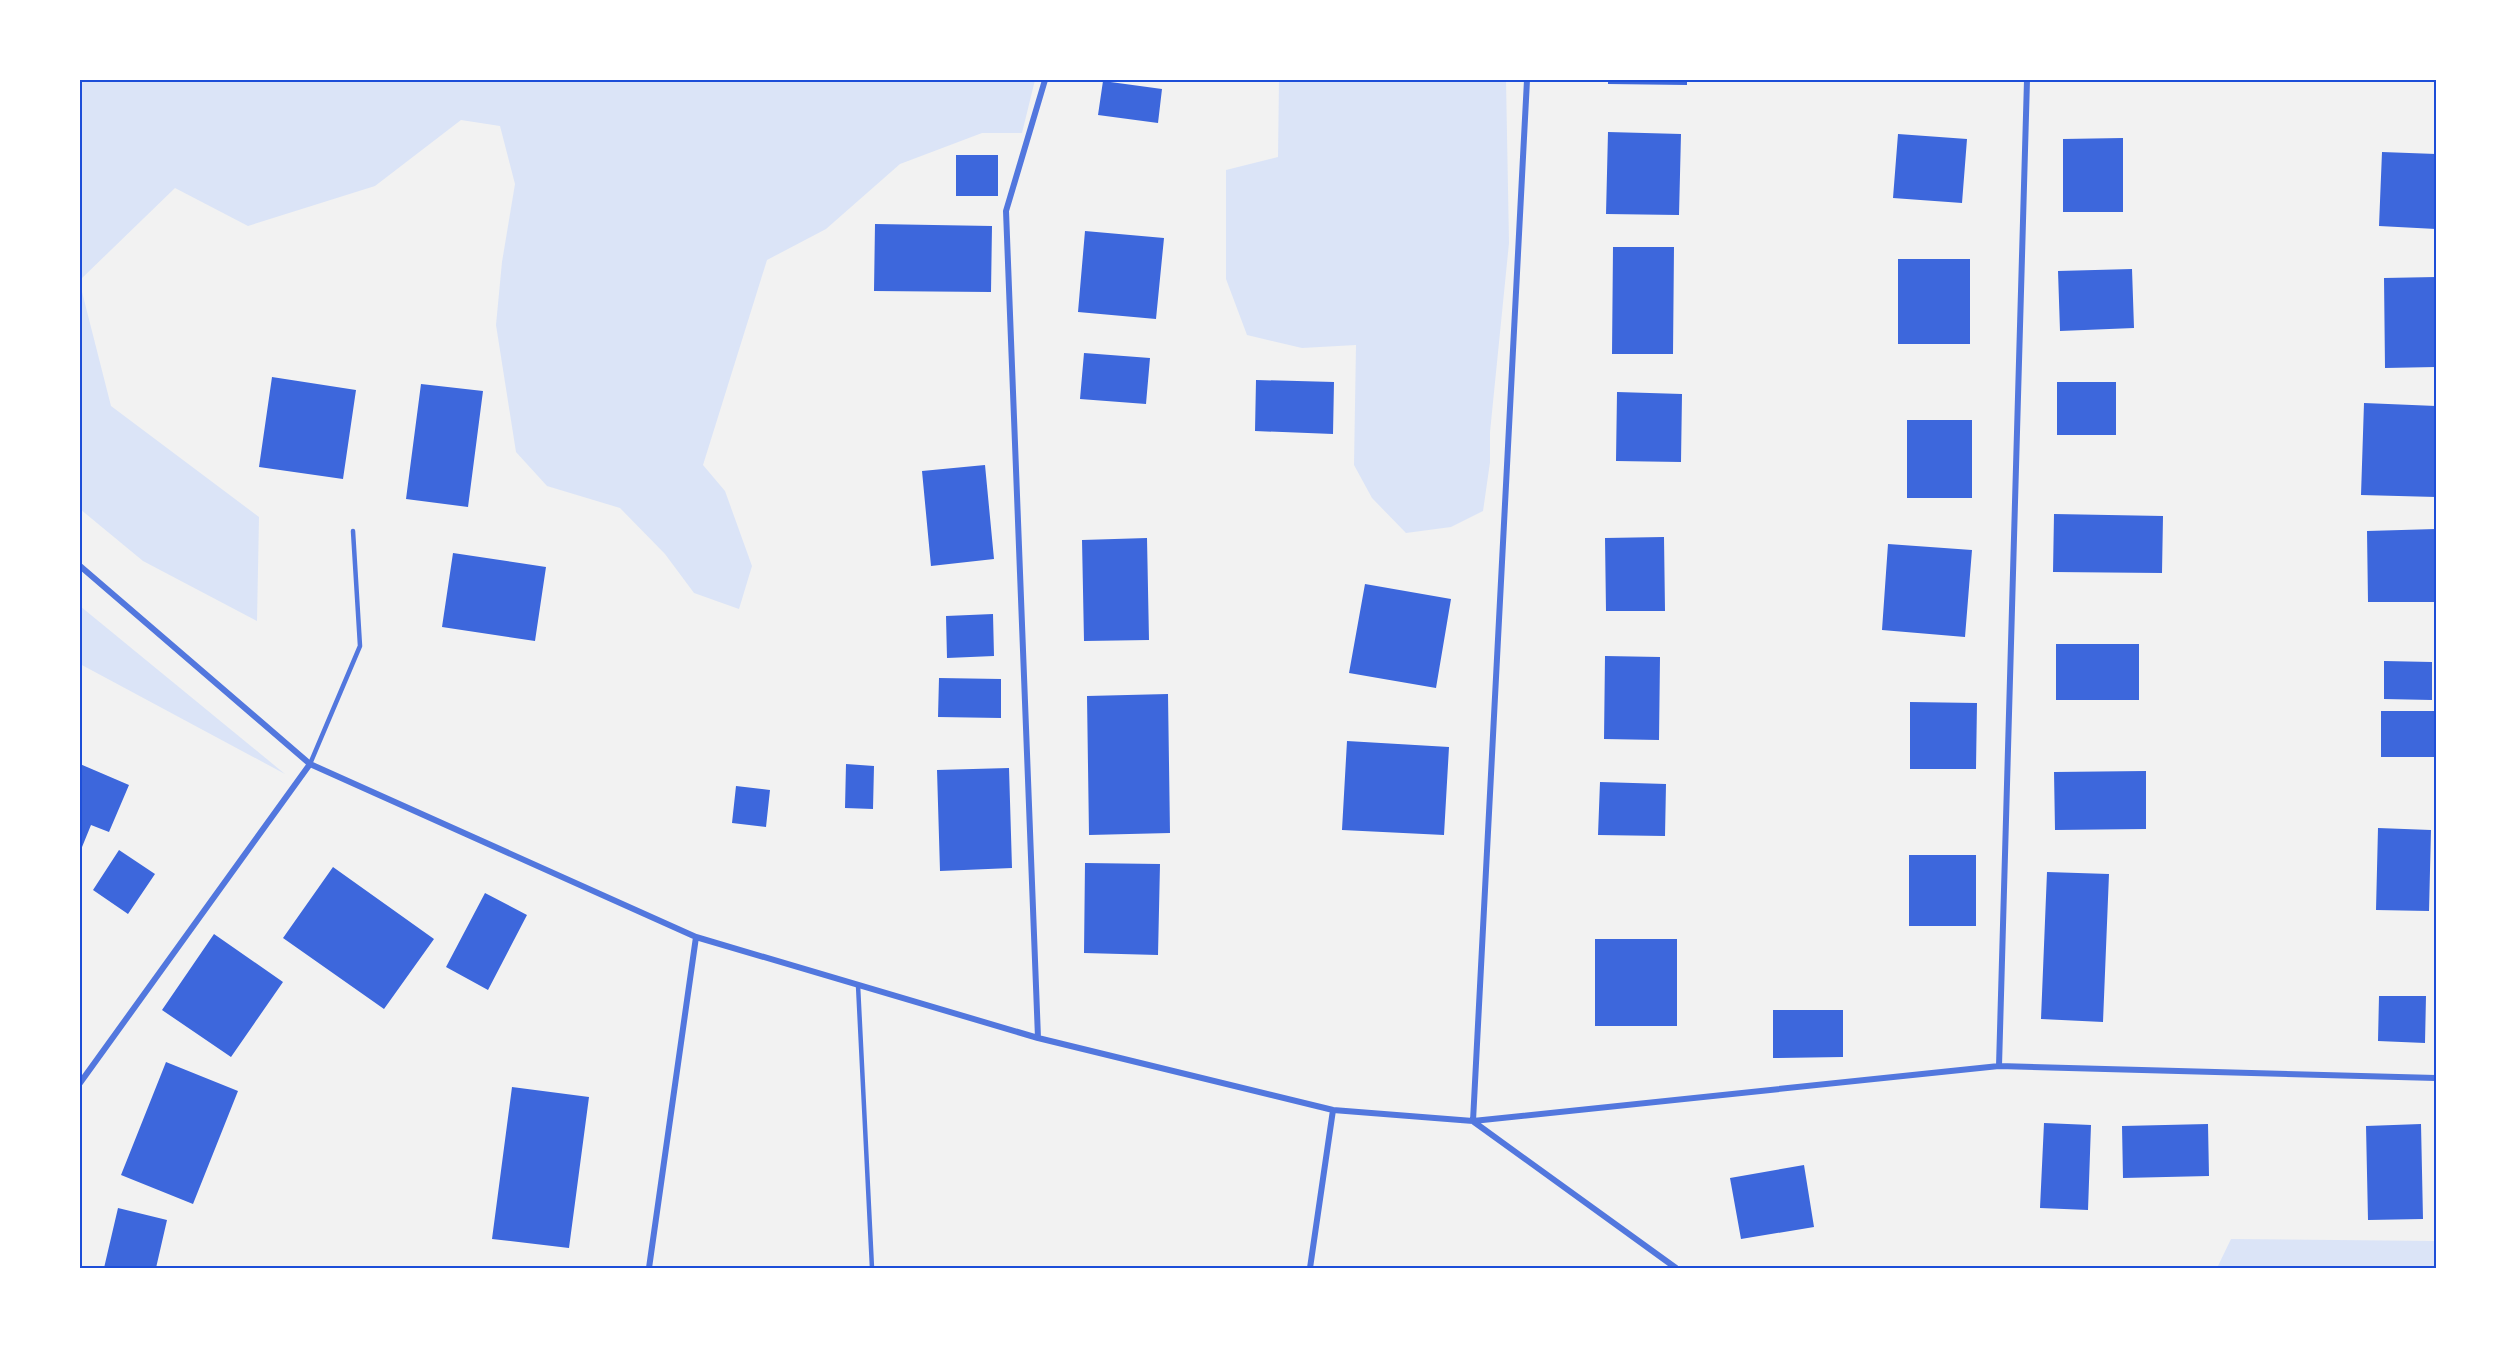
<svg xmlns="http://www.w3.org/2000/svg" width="2516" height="1348" font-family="Raleway,sans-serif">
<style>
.green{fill:#dbe4f7}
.building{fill:#3d67dc}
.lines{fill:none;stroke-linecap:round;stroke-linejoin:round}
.service{stroke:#5277de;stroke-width:4.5}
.minor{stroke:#5277de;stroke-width:6}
.neatline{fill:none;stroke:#1d4ed8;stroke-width:2}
</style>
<rect width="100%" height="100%" fill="#f2f2f2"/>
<path class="green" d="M80,80H1035L1022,133H982L900,164L826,229L767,260L703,465L725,491L752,566L739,609L694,593L665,554L620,508L547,486L516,452L496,325L502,262L515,184L500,126L461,120L375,186L248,226L175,188L80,280Z
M1279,80H1506L1509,243L1490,432V462L1483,511L1451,527L1406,533L1372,498L1354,465L1356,345L1302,348L1247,335L1226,279V170L1278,157Z
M80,284L111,406L259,517L257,621L143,561L80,509Z
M80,606L285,774L80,664Z
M2231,1239L2436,1241V1268H2217Z"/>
<path class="building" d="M1608,80H1687V85L1608,84Z
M1103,81L1162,89L1158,123L1098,115Z
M1608,132L1681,134L1679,215L1606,214Z
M1898,134L1967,139L1962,203L1893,198Z
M2123,138V212H2063V139Z
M2382,152L2436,154V229L2379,226Z
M956,155H998V196H956Z
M875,224L992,226L991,292L874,291Z
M1085,231L1164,238L1156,319L1078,312Z
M1613,247H1674L1673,354H1612Z
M1898,259H1970V344H1898Z
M2132,269L2134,328L2060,331L2058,271Z
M2436,277V367L2385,368L2384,278Z
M1084,353L1150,358L1146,404L1080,399Z
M272,377L356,390L343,479L259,467Z
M1256,380L1334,382L1333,434L1255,431Z
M2057,382H2116V435H2057Z
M421,384L483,391L468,507L406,499Z
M1617,392L1682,394L1681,462L1616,461Z
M2364,403L2436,406V497L2361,495Z
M1907,420H1972V498H1907Z
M985,465L994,559L931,566L922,471Z
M2054,514L2163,516L2162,573L2053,572Z
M2436,529V602H2368L2367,531Z
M1664,537L1665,611H1606L1605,538Z
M1147,538L1149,640L1084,641L1082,540Z
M1888,544L1972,550L1965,637L1882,630Z
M453,553L546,567L535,641L442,627Z
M1365,584L1451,599L1436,688L1349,673Z
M993,614L994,656L947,658L946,616Z
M2056,644H2139V700H2056Z
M1605,656L1660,657L1659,740L1604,739Z
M2384,661L2432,662V700L2384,699Z
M939,678L1001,679V718L938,717Z
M1168,694L1170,833L1089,835L1087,696Z
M1910,702L1977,703L1976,769H1910Z
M2381,711H2434V757H2381Z
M1347,741L1449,747L1444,835L1342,830Z
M80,764L129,785L109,832L91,825L80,852Z
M846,764L874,766L873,809L845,808Z
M1009,768L1012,868L940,871L937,770Z
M2146,771V829L2055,830L2054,772Z
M1600,782L1666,784L1665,836L1598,835Z
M736,786L770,790L766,827L732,823Z
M2378,828L2431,830L2429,911L2376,910Z
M119,850L155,874L128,914L93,890Z
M1909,855H1976V926H1909Z
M1085,863L1160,864L1158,955L1084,953Z
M333,867L434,939L384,1009L283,938Z
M2047,872L2109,874L2103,1022L2041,1019Z
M485,893L527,915L488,990L446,967Z
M214,934L283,982L231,1057L162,1010Z
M1595,939H1677V1026H1595Z
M2379,996H2426L2425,1043L2378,1041Z
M1773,1010H1843V1057L1773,1058Z
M166,1062L238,1091L193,1204L121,1175Z
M512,1087L589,1097L569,1248L492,1239Z
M2044,1123L2091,1125L2088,1210L2040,1208Z
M2208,1124L2209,1176L2123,1178L2122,1126Z
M2421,1124L2423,1219L2368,1220L2366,1126Z
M1804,1165L1814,1227L1741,1239L1730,1178Z
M118,1208L167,1220L156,1268H104Z"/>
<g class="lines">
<path class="service" d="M310,764L360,646L353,531
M858,985L872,1268"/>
<path class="minor" d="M80,566L310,764L696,937L1038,1038L1333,1110L1473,1121L1999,1066L2436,1078
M1038,1038L1006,211L1045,80
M1999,1066L2027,80
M80,1083L310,764
M1473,1121L1527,80
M1474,1122L1676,1268
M649,1268L696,937
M1310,1268L1333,1110"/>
</g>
<rect width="2516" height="1348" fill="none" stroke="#ffffff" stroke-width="162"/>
<rect x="81" y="81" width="2354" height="1186" class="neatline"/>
</svg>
